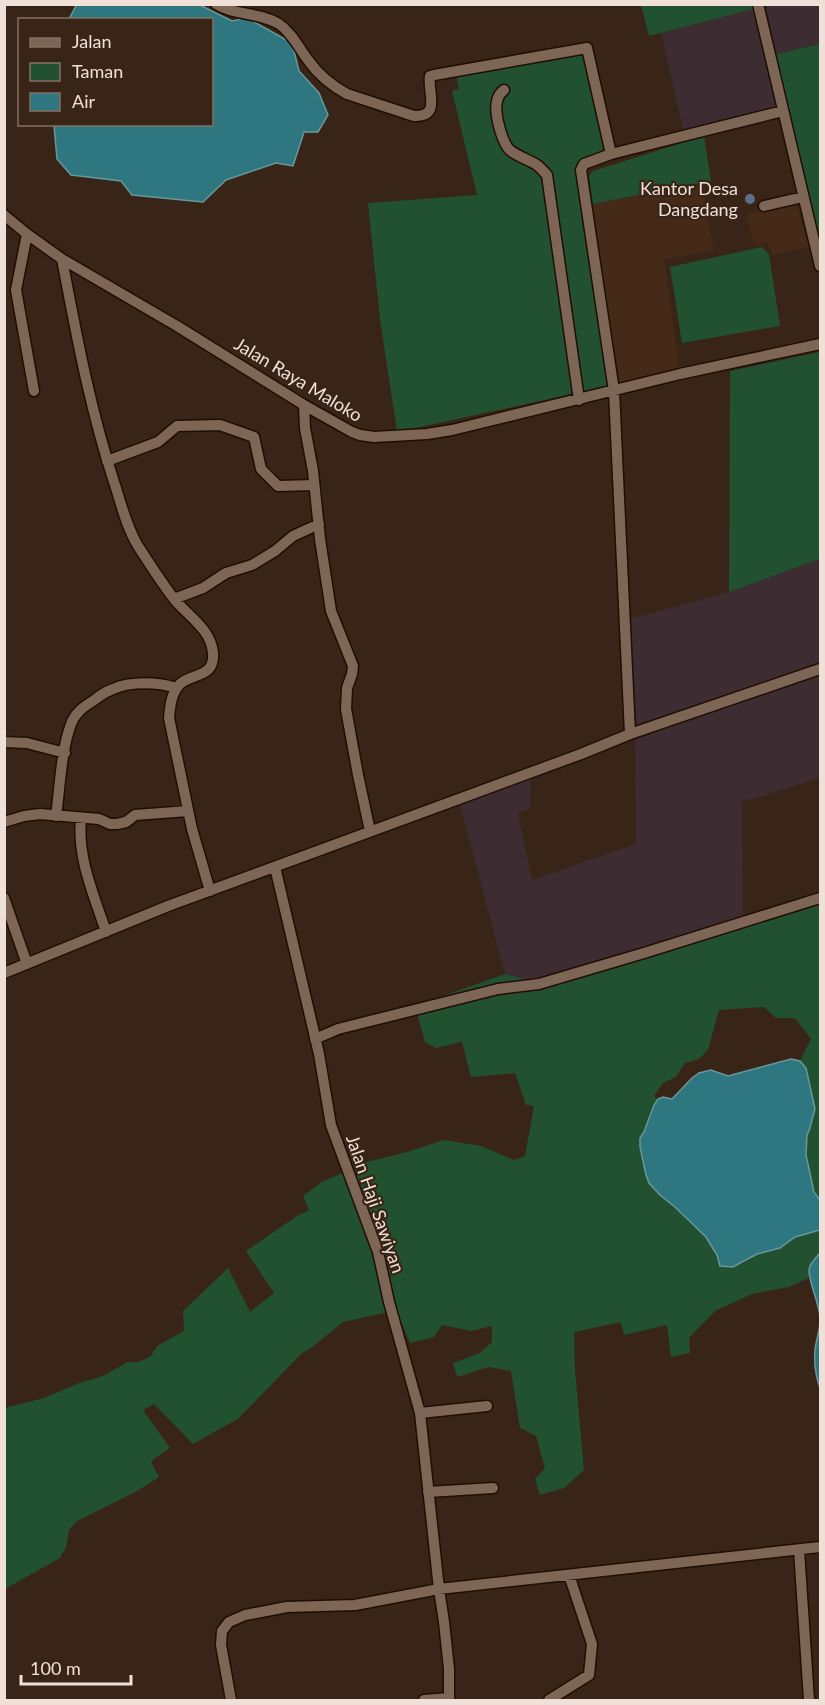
<svg xmlns="http://www.w3.org/2000/svg" width="825" height="1705" font-family="Lato,sans-serif">
<style>
.industrial{fill:#3e2c33}
.built{fill:#442a17}
.green{fill:#215131}
.water{fill:#2f7780;stroke:#69979a;stroke-width:1.5}
.lines{fill:none;stroke-linecap:round;stroke-linejoin:round}
.minor-casing{stroke:#200e02;stroke-width:13}
.minor{stroke:#7e6656;stroke-width:10}
.service-dot{fill:#5c6f8a;stroke:#392517;stroke-width:2}
.labels{text-anchor:middle;stroke-width:4.5;stroke-linejoin:round;paint-order:stroke}
.poi-label{font-size:18px;fill:#efe1d8;stroke:#392517;text-anchor:end}
.street-label{font-size:18px;fill:#efe1d8;stroke:#392517}
</style>
<rect width="100%" height="100%" fill="#392517"/>
<path class="industrial" d="M766,5H820V44L776,54Z
M754,9L778,107L684,133L661,33Z
M820,559V664L637,729L630,619L729,592Z
M820,672V778L742,802L743,916L635,951L533,981L505,974L460,804L531,777L530,809L518,813L532,880L636,844L635,739Z"/>
<path class="built" d="M702,184L714,251L664,259L679,370L618,385L593,204Z
M796,202L809,247L773,255L767,242L754,244L746,214Z"/>
<path class="green" d="M753,4L754,9L649,36L641,5Z
M820,44V245L776,54Z
M588,51L609,157L579,166L609,386L397,432L380,319L368,203L477,195L452,91L459,89L456,75Z
M704,136L711,181L593,204L589,176L593,171Z
M762,247L769,254L780,326L682,343L670,267Z
M820,352V559L729,592L730,371Z
M820,891V1200C810,1188 800,1145 809,1131L806,1068L800,1061L811,1039L795,1018H776L764,1007L719,1010L708,1050L699,1059L685,1063L676,1077L663,1083L654,1096L658,1099L654,1105L644,1132L640,1139V1147L646,1175L660,1195L675,1207L706,1237L717,1255L720,1266L742,1264L757,1254L780,1248L795,1237L820,1230V1254L809,1269L811,1277L789,1287L752,1294L715,1311L689,1338L690,1353L671,1357L667,1325L624,1335L621,1322L574,1332L575,1370L584,1470L564,1488L540,1495L535,1479L545,1468L536,1436L520,1428L511,1371L489,1367L457,1377L453,1363L480,1353L492,1342V1326L471,1331L442,1325L434,1337L410,1343L395,1307L351,1166L407,1152L444,1140L481,1146L514,1160L525,1156L534,1106L526,1105L515,1073L471,1077L462,1042L436,1048L425,1042L415,1006L505,974L534,981L635,951Z
M347,1171L380,1261L388,1312L343,1322L311,1348L302,1353L239,1418L193,1444L154,1404L143,1410L170,1448L155,1458L151,1462L159,1477L139,1490L77,1521L69,1530L66,1547L60,1558L5,1589V1408L44,1398L79,1383L103,1376L128,1362H139L151,1356L157,1346L184,1331L183,1311L228,1268L250,1312L274,1293L246,1251L297,1216L309,1210L303,1196L322,1182Z"/>
<path class="water" d="M77,4L200,5L232,21L247,18L292,43L299,71L319,93L328,115L318,132H304L293,166L276,163L226,180L203,202L132,195L121,181L71,175L57,159L54,125L212,124V20L69,19Z
M791,1059L800,1061L806,1068L815,1109L809,1131L807,1135L806,1155L814,1192L820,1200V1230L795,1237L780,1248L757,1254L733,1267L720,1266L717,1255L706,1237L675,1207L660,1195L649,1183L646,1175L640,1147V1138L644,1132L654,1105L658,1099L663,1097L672,1099L692,1078L699,1073L711,1070L728,1076Z
M819,1254H820V1388C816,1377 814,1362 815,1350C816,1339 821,1329 820,1317C819,1303 809,1283 809,1270C809,1264 815,1259 819,1254Z"/>
<g class="lines">
<g class="minor-casing">
<path id="minor" d="M216,4C235,16 260,12 279,24C292,33 299,48 308,60C318,74 332,86 347,94L414,116C442,117 427,92 430,76L434,75L587,48L611,154
M758,4L820,266
M504,90C500,93 498,96 497,101C494,113 502,144 511,151C519,157 529,160 537,165C541,168 544,172 547,175L579,400
M764,206L803,197
M4,215L27,234L62,259L177,326L304,405L352,432L360,435L374,437L427,434L452,430L680,374L820,344
M27,234L16,290L34,391
M62,259C76,333 90,409 114,482C121,503 126,526 138,546C149,563 161,582 174,599C188,616 211,629 213,653C215,678 192,673 180,684C171,693 170,707 169,718L192,829L210,891
M304,405L305,428L313,471L320,539L331,611L353,666L352,674L347,688L346,709L358,775L370,831
M107,461L158,442L177,426L220,425L254,437L261,469L278,486L314,485
M174,599L203,588L226,573L252,565L275,551L293,536L319,524
M630,734L614,391L581,170L584,164L611,154L783,111
M4,742L27,743L65,753
M56,816C60,787 61,751 71,724C75,713 83,707 93,701C99,696 105,692 113,689C130,681 159,682 176,688
M81,819C77,858 94,895 106,932
M4,822L24,816L40,814L99,819L110,824H117L126,822L135,815L188,811
M275,867L319,1054L331,1125L378,1252L389,1302L420,1413L439,1589L444,1622L449,1669V1700
M4,898L27,964
M4,973L168,906L581,754L630,734L820,669
M315,1039L338,1029L498,989L539,984L644,953L820,898
M420,1413L487,1406
M428,1492L493,1488
M799,1550L809,1700
M231,1700L221,1645L222,1631L229,1622L245,1615L287,1607L355,1605L439,1589L820,1547
M424,1700L449,1698
M549,1700L589,1675L592,1644L569,1575"/>
</g>
<use href="#minor" class="minor"/>
</g>
<circle class="service-dot" cx="750" cy="199" r="6"/>
<g class="labels">
<g class="poi-label">
<text x="738" y="195">Kantor Desa<tspan x="738" dy="21">Dangdang</tspan></text>
</g>
<g class="street-label">
<text transform="translate(298 380) rotate(31)" y="6">Jalan Raya Maloko</text>
<text transform="translate(375 1204) rotate(71)" y="6">Jalan Haji Sawiyan</text>
</g>
</g>
<rect width="825" height="1705" fill="none" stroke="#efe1d8" stroke-width="12"/>
<rect x="18" y="18" width="195" height="108" fill="#392517" stroke="#827064" stroke-width="1.5"/>
<rect x="30" y="38" width="30" height="9" fill="#7e6656" stroke="#827064" stroke-width="1.5"/>
<text x="72" y="48" font-size="18" fill="#efe1d8">Jalan</text>
<rect x="30" y="63" width="30" height="18" fill="#215131" stroke="#827064" stroke-width="1.5"/>
<text x="72" y="78" font-size="18" fill="#efe1d8">Taman</text>
<rect x="30" y="93" width="30" height="18" fill="#2f7780" stroke="#827064" stroke-width="1.5"/>
<text x="72" y="108" font-size="18" fill="#efe1d8">Air</text>
<path d="M21 1675v9h110v-9" fill="none" stroke="#efe1d8" stroke-width="3"/>
<text x="30" y="1675" font-size="18" fill="#efe1d8" stroke="#392517" stroke-width="4.5" paint-order="stroke">100 m</text>
</svg>
